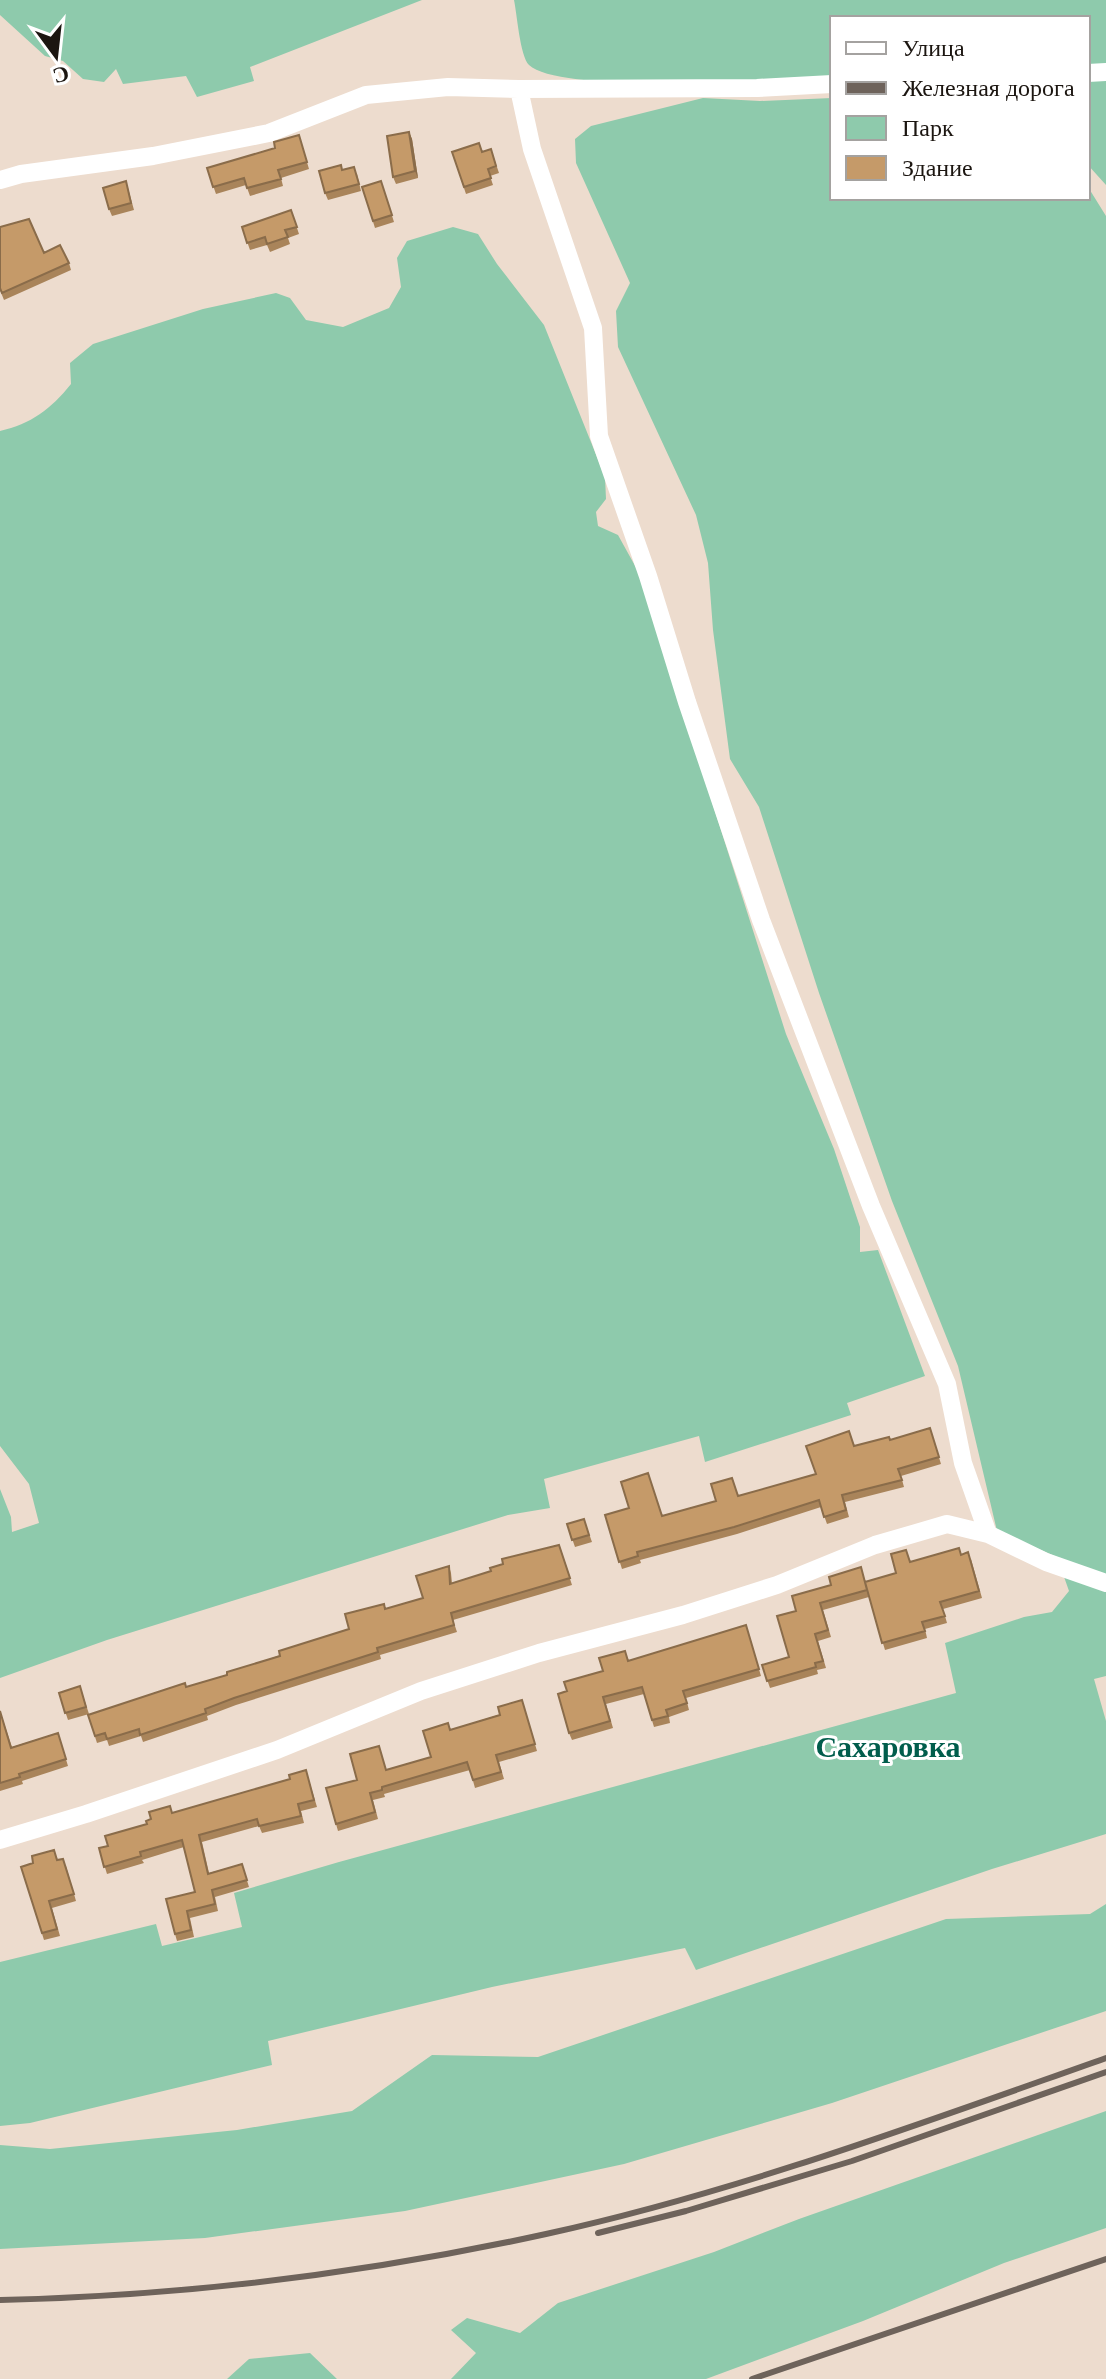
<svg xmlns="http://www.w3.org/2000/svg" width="1106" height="2379" font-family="'Times New Roman',serif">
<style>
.green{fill:#8ecaac}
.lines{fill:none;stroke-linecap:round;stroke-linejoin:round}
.minor{stroke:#fff;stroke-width:18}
.rail{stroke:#6e635b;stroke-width:6}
.wall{fill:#a9845a}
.shaded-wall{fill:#8a6c4a}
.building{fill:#c59a69;stroke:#8a6c4a;stroke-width:2}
.labels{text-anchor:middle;stroke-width:6;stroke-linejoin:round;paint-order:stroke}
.quarter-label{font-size:30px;font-weight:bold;fill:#015d4c;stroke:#fff}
</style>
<rect width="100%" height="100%" fill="#eddcce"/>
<path class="green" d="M0,0H422L250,67L254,81L197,97L186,76L123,84L116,69L104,82L83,79L63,61L45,56L0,15Z
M514,0H1106V185L1088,165V18H832V76C780,79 561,95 529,65C520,56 517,14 514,0Z
M703,98L760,101L832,98V198H1088V187L1106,216V1676L1094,1679L1106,1721V1834L992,1869L696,1970L685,1948L492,1987L268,2041L272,2065L30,2123L0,2126V1962L156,1924L162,1946L242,1927L234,1893L339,1862L956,1693L945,1643L1024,1617L1052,1612L1069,1591L1057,1557L997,1531L958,1366L892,1201L819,993L759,807L730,759L713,630L708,563L696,515L618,347L616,311L630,283L576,163L575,139L591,126Z
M453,227L478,234L497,264L544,325L605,477L606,499L596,512L598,526L618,535L639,573L786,1034L834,1149L860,1227V1252L878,1250L925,1376L847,1403L851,1415L705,1462L699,1436L544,1479L550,1508L508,1515L107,1640L0,1678V1489L11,1517L12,1532L39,1523L29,1484L0,1446V431C31,424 51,409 71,384L70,363L93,344L203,309L276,293L290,298L306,320L343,327L389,308L401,287L397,258L407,241Z
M1106,1904V2011L832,2103L624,2164L405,2211L205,2238L0,2249V2145L50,2149L237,2130L352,2111L432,2055L538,2057L946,1919L1090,1914Z
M1106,2111V2228L1004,2263L863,2321L706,2379H451L476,2353L451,2330L467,2318L520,2333L558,2303L714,2252L799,2219Z
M310,2353L337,2379H227L249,2359Z"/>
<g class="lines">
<path class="minor" d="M1088,73L1106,72
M519,89L532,149L593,328L599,436L648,576L687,702L761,920L871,1206L947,1384L963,1463L988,1534L1046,1562L1106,1583
M0,180L21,174L153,156L269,133L366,95L448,87L519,89L757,88L832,84
M0,1840L86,1814L277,1750L421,1691L539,1653L683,1615L777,1585L875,1545L947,1524L988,1534"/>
<path class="rail" d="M598,2233L686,2211L852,2161L1106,2072
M0,2300C183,2296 368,2273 546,2234C737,2192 922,2123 1106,2058
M752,2379L1106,2259"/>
</g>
<path class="wall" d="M409,132L412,139L418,178L396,184L393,177Z
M299,135L309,169L281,178L283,186L250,196L246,185L216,194L207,168L275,148Z
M491,149L499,173L490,176L493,185L466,194L452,152H482Z
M342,170L357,174L361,191L328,200L325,193Z
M381,181L394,222L375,228L362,187Z
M128,188L134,210L112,216L109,209Z
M291,210L299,234L288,238L290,244L270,252L267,245L250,250L242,227Z
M44,253L69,263L71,270L4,300L0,290Z
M930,1428L941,1464L901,1476L904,1487L845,1502L849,1517L827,1524L821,1507L737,1534L640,1560L641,1563L622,1569L605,1515L629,1508L662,1516L738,1496L816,1474L854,1446L890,1440Z
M584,1519L592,1542L575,1547L567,1524Z
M559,1545L572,1585L453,1620L457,1632L380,1655L381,1659L236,1705L207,1716L208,1720L143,1742L141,1736L109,1746L107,1740L97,1743L88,1715L227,1675L349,1629L385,1609L423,1598L449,1566L451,1573L452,1583L491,1571L503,1564Z
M961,1554L971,1559L982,1598L943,1609L947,1623L925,1629L927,1638L885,1650L869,1597L823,1610L831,1637L818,1641L826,1668L817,1670L818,1674L770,1688L762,1665L789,1657L796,1611L865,1582Z
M746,1625L761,1676L686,1698L689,1710L669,1717L670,1723L654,1727L644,1694L606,1704L613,1728L572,1740L569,1733L567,1691L603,1671L628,1661Z
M80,1686L89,1714L68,1720L59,1693Z
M524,1707L537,1751L499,1762L504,1779L475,1788L470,1770L384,1794L385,1797L373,1800L378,1819L338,1831L336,1824L357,1780L431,1757L450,1730Z
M0,1711L12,1747L58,1733L68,1766L22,1781L23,1784L0,1791Z
M308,1777L317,1807L301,1811L304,1823L262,1833L259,1826L202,1842L209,1873L242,1864L249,1887L215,1897L218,1911L190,1918L194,1937L177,1941L175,1934L195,1892L184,1847L142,1860L144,1863L107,1874L99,1848L108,1846L147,1824L172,1813Z
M58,1860L66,1866L76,1901L52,1908L60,1936L44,1940L21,1867Z"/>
<path class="shaded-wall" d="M409,132L412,139L418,178L415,171Z"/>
<path class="building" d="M409,132L415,171L393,177L387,136Z
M299,135L307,162L278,170L281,179L247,188L244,178L213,187L207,168L275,148L274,142Z
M479,143L482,152L491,149L496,166L488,169L491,178L464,187L452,152Z
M341,165L342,170L354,167L359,184L325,193L319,171Z
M126,181L131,203L109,209L103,188Z
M381,181L392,215L373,221L362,187Z
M291,210L297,227L285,230L288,237L267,244L265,237L247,243L242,227Z
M29,219L44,253L60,245L69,263L2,293L0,288V227Z
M930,1428L939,1457L898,1469L902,1480L842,1495L846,1510L824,1517L819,1500L734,1527L637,1552L638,1556L619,1562L605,1515L629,1508L621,1482L648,1473L662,1516L716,1501L711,1484L732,1478L738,1496L816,1474L806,1446L849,1431L854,1446L889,1437L890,1440Z
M584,1519L589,1535L572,1540L567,1524Z
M559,1545L570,1578L451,1613L454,1625L377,1648L378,1652L234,1698L205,1709L206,1713L140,1735L139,1729L107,1739L105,1733L95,1736L88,1715L185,1683L186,1687L227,1675V1672L280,1656L279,1651L349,1629L345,1614L384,1604L385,1609L423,1598L416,1576L449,1566L450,1584L491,1571L490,1568L503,1564L502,1559Z
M959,1548L961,1555L968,1552L979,1591L940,1602L945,1616L922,1622L925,1631L882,1643L865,1582L896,1573L891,1554L906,1550L910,1562Z
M861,1567L867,1590L820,1603L828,1630L815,1634L823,1661L815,1663L816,1667L767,1681L762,1665L789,1657L777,1616L796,1611L792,1596L831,1585L829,1577Z
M746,1625L759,1669L683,1691L687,1703L666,1710L668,1716L652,1720L642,1687L603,1697L610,1721L569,1733L558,1694L567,1691L564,1682L603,1671L599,1658L625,1651L628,1661Z
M80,1686L86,1707L65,1713L59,1693Z
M522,1700L535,1744L496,1755L501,1772L473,1780L467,1762L382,1787V1790L370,1793L375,1812L336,1824L326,1788L357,1780L350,1754L379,1746L386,1770L431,1757L423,1731L448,1723L450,1730L500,1715L498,1707Z
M0,1711L11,1748L58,1733L66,1759L19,1774L20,1777L0,1783Z
M306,1770L314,1800L298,1804L301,1816L259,1826L257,1819L199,1835L208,1874L242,1864L247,1880L212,1890L215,1904L187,1911L191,1930L175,1934L166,1899L195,1892L182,1840L140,1852L141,1856L104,1867L99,1848L108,1846L105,1836L147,1824L146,1821L151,1819L149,1812L170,1806L172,1813L290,1779L289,1775Z
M54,1850L57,1860L63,1859L74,1894L49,1901L57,1929L42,1933L21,1867L33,1863L32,1856Z"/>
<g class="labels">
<g class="quarter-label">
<text x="888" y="1757">Сахаровка</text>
</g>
</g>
<rect x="830" y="16" width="260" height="184" fill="#ffffff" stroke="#a4a2a0" stroke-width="2"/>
<rect x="846" y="42" width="40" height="12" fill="#ffffff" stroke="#a4a2a0" stroke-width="2"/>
<text x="902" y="56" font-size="24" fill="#1c1611">Улица</text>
<rect x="846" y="82" width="40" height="12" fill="#6e635b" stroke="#a4a2a0" stroke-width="2"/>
<text x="902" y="96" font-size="24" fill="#1c1611">Железная дорога</text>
<rect x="846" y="116" width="40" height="24" fill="#8ecaac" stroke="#a4a2a0" stroke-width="2"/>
<text x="902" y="136" font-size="24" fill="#1c1611">Парк</text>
<rect x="846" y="156" width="40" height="24" fill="#c59a69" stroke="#a4a2a0" stroke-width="2"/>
<text x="902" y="176" font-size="24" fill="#1c1611">Здание</text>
<g transform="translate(56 56) rotate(165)" stroke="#ffffff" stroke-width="6" paint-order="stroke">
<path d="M0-6L14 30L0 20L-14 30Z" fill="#1c1611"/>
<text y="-12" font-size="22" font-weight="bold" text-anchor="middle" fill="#1c1611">С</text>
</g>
</svg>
